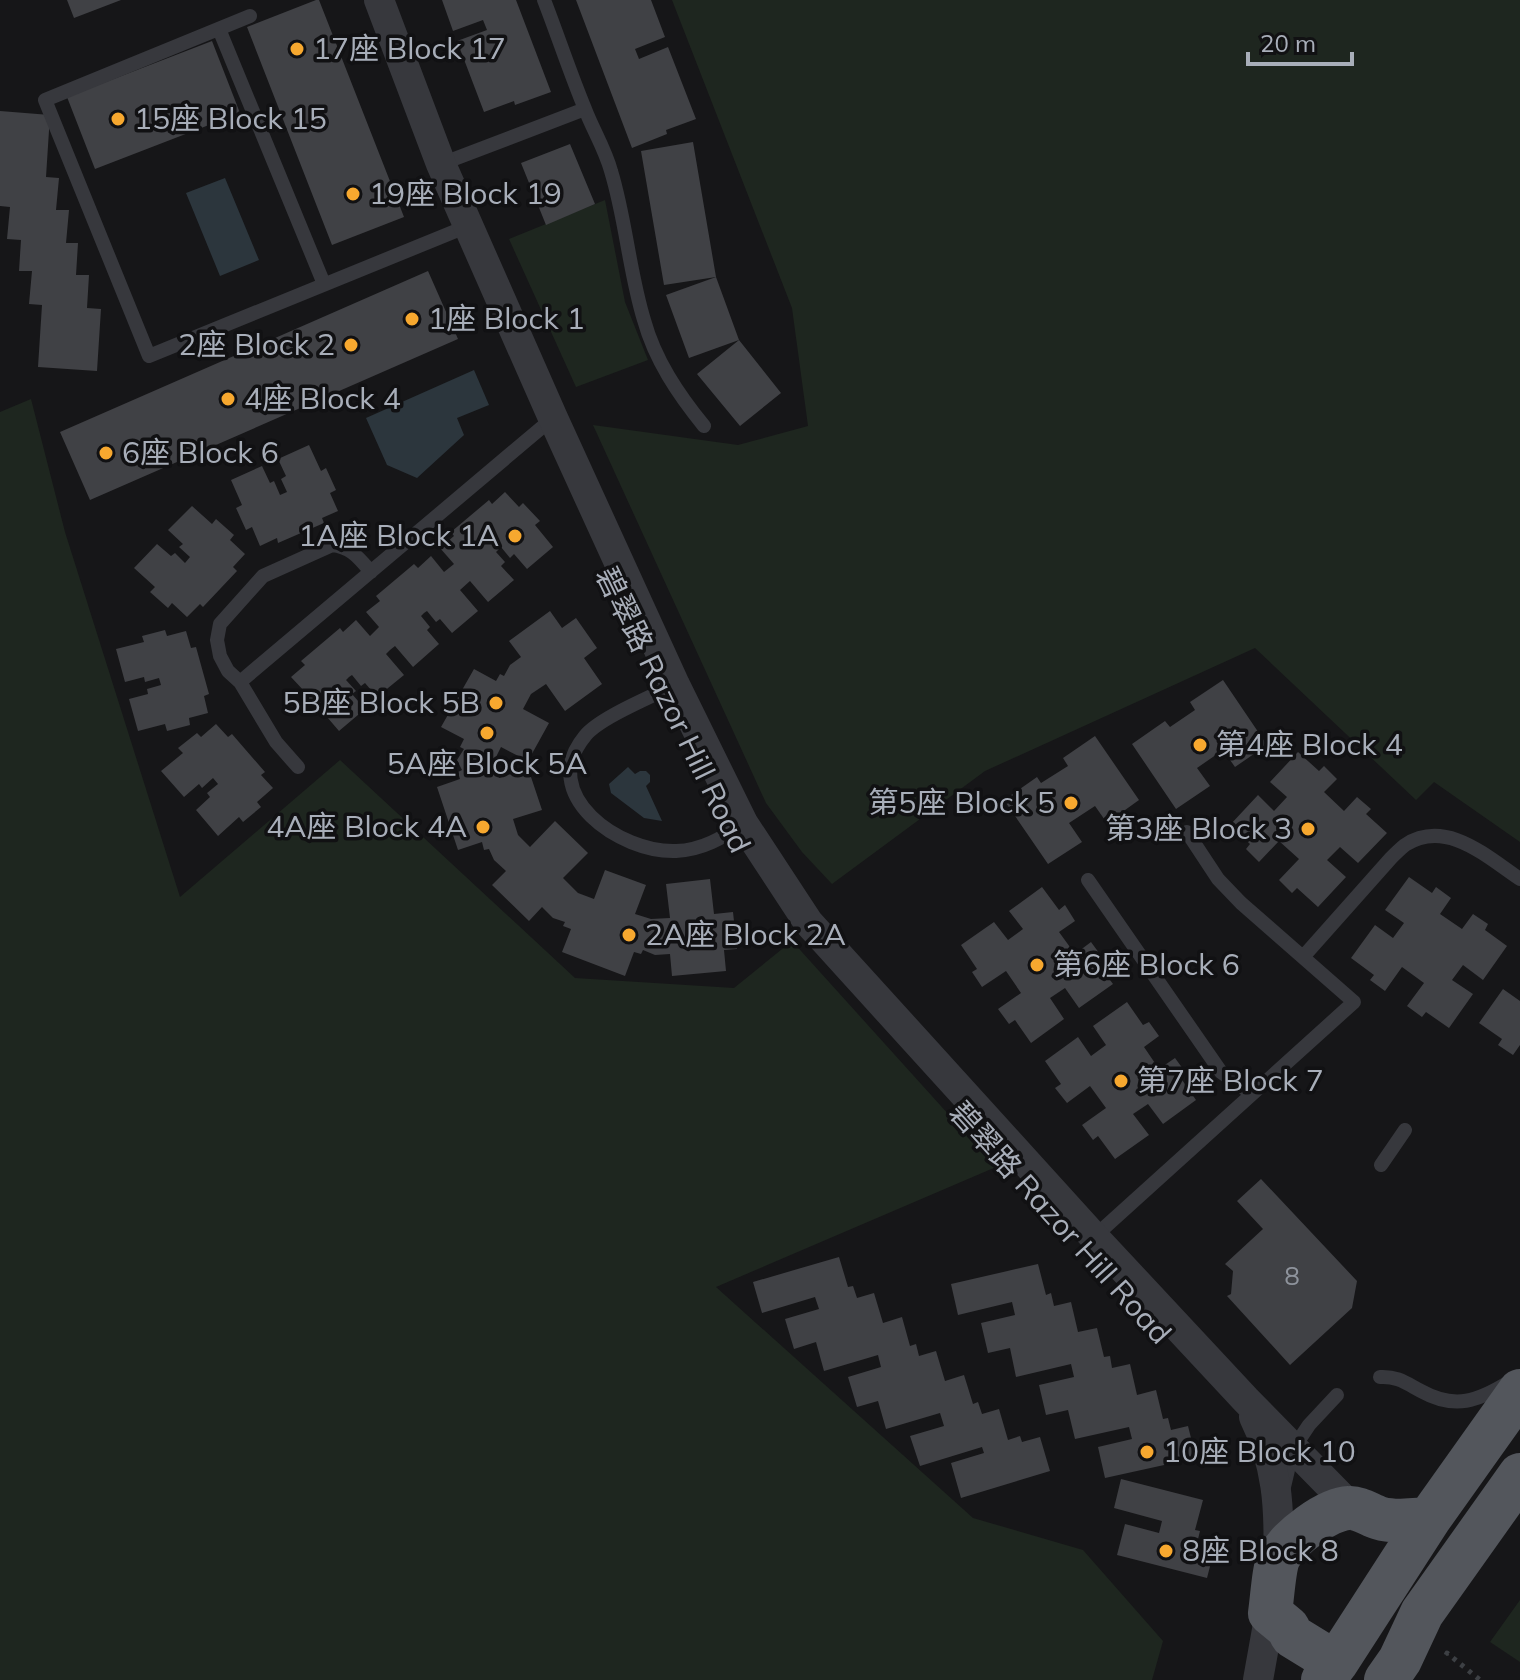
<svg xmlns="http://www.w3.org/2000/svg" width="1520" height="1680" font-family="Mulish,'Noto Sans TC',sans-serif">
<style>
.green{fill:#1e261f}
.water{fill:#2c363d}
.building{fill:#404145}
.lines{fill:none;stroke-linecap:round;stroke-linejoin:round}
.path{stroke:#3d4044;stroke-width:5;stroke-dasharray:4 6;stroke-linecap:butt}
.service{stroke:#37383d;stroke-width:14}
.minor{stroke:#37383d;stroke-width:30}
.primary{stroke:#53565c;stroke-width:44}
.poi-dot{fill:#f7a82f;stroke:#111113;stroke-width:3}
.labels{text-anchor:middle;stroke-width:7;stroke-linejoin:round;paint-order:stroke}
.number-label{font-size:26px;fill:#8e939c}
.poi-label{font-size:30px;fill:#a8aeb9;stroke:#111113;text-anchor:start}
.street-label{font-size:30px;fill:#a8aeb9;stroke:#111113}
</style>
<rect width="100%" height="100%" fill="#161618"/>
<path class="green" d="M672,0H1520V842L1434,782L1416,800L1255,648L985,771L832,884L802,852L766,803L593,425L738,445L808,426L792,308Z
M605,200L625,302L648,360L576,387L509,239Z
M31,399L65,532L180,897L340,760L575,978L734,988L792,941L996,1167L716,1287L973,1518L1083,1550L1163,1641L1152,1680H0V412Z
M1520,1600V1662L1490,1642Z"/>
<path class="water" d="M225,178L259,260L220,276L186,193Z
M474,370L489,405L457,418L464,435L417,478L387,465L366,418Z
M628,767L635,774L640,771H646L650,775V782L646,786L662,821L644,818L611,793L609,784Z"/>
<path class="building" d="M67,0H121L74,18Z
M316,0H319L404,217L332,245L247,27Z
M442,0H516L551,92L515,105L514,101L484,112L457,41L487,30L483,20L453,31Z
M576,0H651L665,37L635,49L639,59L668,47L696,119L666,130L667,134L632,148Z
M212,41L240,113L95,169L67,97Z
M0,111L50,115L46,177L59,178L56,210H69L66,243H78L76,275H89L87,308L101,309L97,371L38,367L42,305L29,304L32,271H19L21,240L7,239L10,207L0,206Z
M693,142L716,277L739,340L781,393L740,426L697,374L739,340L689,358L666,295L716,277L664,285L641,151Z
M570,144L595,204L546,225L521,163Z
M428,271L458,339L90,500L60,432Z
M309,445L321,471L326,468L336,490L330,493L338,511L322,518L324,523L278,543L277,538L260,546L252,527L246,530L236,508L242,505L231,480L262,466L270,483L274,481L280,495L287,492L281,479L286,476L278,459Z
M505,492L519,507L523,503L540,521L535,525L553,547L527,569L514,554L510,558L501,547L496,552L505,562L501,566L514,580L488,602L470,581L460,590L478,611L452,633L440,619L436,622L427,611L424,613L421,616L430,627L427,630L439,644L413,667L395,646L390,650L386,654L404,675L377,697L365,683L361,686L352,675L349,677L346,680L356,691L352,694L365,709L339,731L321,710L315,714L300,696L305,692L291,677L305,665L301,661L340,628L343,632L356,620L370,636L379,627L366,612L380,601L376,596L414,564L418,568L431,556L444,572L454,564L440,548L454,536L451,532L489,500L492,504Z
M192,506L212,524L216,519L234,535L230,540L245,554L233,567L237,571L203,607L200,604L187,617L172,603L168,608L150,592L155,587L134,568L157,544L171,556L175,553L185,563L190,557L179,547L183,544L168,530Z
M550,611L562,628L576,618L597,648L584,658L602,684L565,711L546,684L531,694L523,709L549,723L528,761L501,747L493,763L499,778L528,768L542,810L513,819L518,835L530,847L555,821L588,853L563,878L578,893L594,899L605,870L646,885L635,914L651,919L670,918L666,884L710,879L714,914L733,912L737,949L724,950L726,971L672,976L670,954L655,955L643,950L641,954L634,952L625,976L562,952L571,929L563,926L565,922L553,918L542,907L529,921L492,885L506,871L494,860L489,849L484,850L482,842L458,850L437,787L460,779L458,772L462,770L457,760L464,749L460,747L464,739L441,727L474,669L496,681L500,674L504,676L510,665L521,657L509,641Z
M165,630L167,636L186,631L191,648L196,647L209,694L204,696L208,713L189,718L190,725L167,731L165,724L138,731L129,699L148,694L147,689L161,685L159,678L145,682L144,677L125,682L116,649L144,642L142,636Z
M1223,680L1267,745L1235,767L1223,750L1197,768L1210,786L1176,809L1132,744L1165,721L1170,727L1195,710L1190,702Z
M216,724L228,737L232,734L265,772L261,775L273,788L257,802L261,807L243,822L239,817L218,836L196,810L210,797L207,793L218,784L213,778L202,788L199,784L184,797L161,771L183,753L178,748L197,733L201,737Z
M1095,736L1139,800L1107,823L1095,806L1069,823L1082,842L1048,864L1004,800L1037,777L1041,783L1068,766L1063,758Z
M1298,752L1319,771L1324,766L1337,779L1324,792L1344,811L1357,797L1371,809L1366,814L1387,833L1358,863L1340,847L1327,860L1346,877L1318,907L1297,888L1292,893L1279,880L1299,859L1279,841L1259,862L1246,849L1250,844L1230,825L1258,795L1274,811L1287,797L1270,782Z
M1409,877L1432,893L1436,887L1451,898L1440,914L1462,929L1473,914L1488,924L1485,930L1507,946L1483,980L1463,965L1452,980L1473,994L1449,1028L1426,1012L1422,1017L1407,1006L1424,983L1402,967L1385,991L1370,980L1374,975L1351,958L1375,925L1393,938L1404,923L1385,910Z
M1042,887L1059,910L1065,905L1075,921L1059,932L1075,954L1091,942L1102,957L1096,961L1113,984L1079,1008L1065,988L1050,998L1064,1019L1031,1043L1015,1020L1009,1024L998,1009L1021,993L1006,971L982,987L972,972L977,969L961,945L994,922L1008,940L1023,929L1009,911Z
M1503,989L1520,1001V1045L1513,1055L1498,1045L1502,1039L1479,1023Z
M1127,1002L1143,1025L1149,1022L1159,1036L1144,1047L1159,1069L1175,1058L1186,1073L1180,1077L1196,1100L1163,1124L1148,1104L1133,1114L1149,1135L1115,1159L1098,1136L1093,1140L1082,1125L1106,1108L1090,1086L1067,1103L1055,1088L1061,1084L1045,1061L1078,1037L1091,1056L1106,1045L1093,1026Z
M1261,1179L1357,1281L1352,1308L1290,1365L1227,1296L1231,1294L1233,1271L1225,1264L1263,1229L1237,1201Z
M839,1257L848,1287L853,1286L857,1298L874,1293L883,1323L902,1317L910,1346L916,1344L919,1356L936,1351L945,1381L964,1375L973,1404L978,1402L982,1414L999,1409L1008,1440L1020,1436L1022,1442L1040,1437L1050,1471L961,1498L951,1463L984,1453L982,1447L920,1466L910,1436L944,1426L940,1413L886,1429L878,1401L857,1407L848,1377L881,1367L878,1355L824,1371L816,1342L794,1349L785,1319L819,1309L815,1297L762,1313L753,1282Z
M1038,1264L1046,1295L1051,1293L1054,1306L1071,1302L1078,1332L1097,1328L1104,1357L1110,1356L1112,1368L1130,1364L1137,1395L1156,1390L1163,1419L1168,1418L1171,1430L1188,1426L1196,1458L1105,1478L1098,1447L1132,1439L1129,1427L1075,1439L1068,1410L1046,1415L1039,1385L1074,1377L1071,1364L1016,1377L1010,1348L988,1353L981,1323L1015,1315L1012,1302L958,1315L951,1284Z
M1121,1479L1203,1500L1195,1530L1200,1531L1197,1543L1215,1547L1207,1578L1117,1555L1125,1524L1159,1533L1162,1521L1114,1508Z"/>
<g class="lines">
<path class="path" d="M1446,1655L1447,1653L1480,1680"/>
<path class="service" d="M544,0C558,36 570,73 585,109C593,130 605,149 611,171C626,220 629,271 644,320C655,360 678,394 704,426
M250,16L45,100L149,356L468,226
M219,29L324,284
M441,164L585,109
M371,572C359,558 351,547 332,545L263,576L220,624L217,640L220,656L228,671L240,682L553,418
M240,682L276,742L298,767
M675,685C653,696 599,718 585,736C536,795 620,853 676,851C702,850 723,838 743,823
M1088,880L1221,1072L1252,1094
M1303,957L1391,858C1395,854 1400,849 1405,845C1446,818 1487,857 1520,879
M1381,1165L1405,1130
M1094,1237L1354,1002L1241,903L1218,879L1187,832
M1380,1377C1397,1376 1406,1383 1421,1391C1455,1410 1478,1401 1509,1382
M1284,1487L1293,1449L1309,1425L1337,1395"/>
<path class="minor" d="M379,0L441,164L553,418L675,685L743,823L808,922L1094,1237L1246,1400L1351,1507
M1254,1417C1277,1463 1280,1508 1278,1559
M1258,1680L1270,1613"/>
<path class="primary" d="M1336,1663L1292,1636L1288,1628L1270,1613C1272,1600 1274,1567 1279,1557C1289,1538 1327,1509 1349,1508C1358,1507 1370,1515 1379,1518C1395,1523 1412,1520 1429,1519
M1323,1680L1336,1663L1429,1519L1520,1391
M1386,1680L1400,1660L1422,1613L1520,1475"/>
</g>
<g class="poi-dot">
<circle cx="297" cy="49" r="8"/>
<circle cx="118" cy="119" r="8"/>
<circle cx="353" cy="194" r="8"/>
<circle cx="412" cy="319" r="8"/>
<circle cx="351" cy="345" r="8"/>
<circle cx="228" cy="399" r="8"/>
<circle cx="106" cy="453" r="8"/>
<circle cx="515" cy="536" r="8"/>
<circle cx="496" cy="703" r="8"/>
<circle cx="487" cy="733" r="8"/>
<circle cx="1200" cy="745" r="8"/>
<circle cx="1071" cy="803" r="8"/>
<circle cx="483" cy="827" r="8"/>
<circle cx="1308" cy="829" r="8"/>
<circle cx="629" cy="935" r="8"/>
<circle cx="1037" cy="965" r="8"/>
<circle cx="1121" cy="1081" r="8"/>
<circle cx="1147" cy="1452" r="8"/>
<circle cx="1166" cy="1551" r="8"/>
</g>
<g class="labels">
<g class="number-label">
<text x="1292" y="1285">8</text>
</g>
<g class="poi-label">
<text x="313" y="59">17座 Block 17</text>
<text x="134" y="129">15座 Block 15</text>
<text x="369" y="204">19座 Block 19</text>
<text x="428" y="329">1座 Block 1</text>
<text x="335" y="355" text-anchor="end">2座 Block 2</text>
<text x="244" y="409">4座 Block 4</text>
<text x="122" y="463">6座 Block 6</text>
<text x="499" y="546" text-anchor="end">1A座 Block 1A</text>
<text x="480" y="713" text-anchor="end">5B座 Block 5B</text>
<text x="1216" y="755">第4座 Block 4</text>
<text x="487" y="774" text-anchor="middle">5A座 Block 5A</text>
<text x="1055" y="813" text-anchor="end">第5座 Block 5</text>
<text x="467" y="837" text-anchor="end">4A座 Block 4A</text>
<text x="1292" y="839" text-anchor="end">第3座 Block 3</text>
<text x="645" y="945">2A座 Block 2A</text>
<text x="1053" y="975">第6座 Block 6</text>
<text x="1137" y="1091">第7座 Block 7</text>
<text x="1163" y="1462">10座 Block 10</text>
<text x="1182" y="1561">8座 Block 8</text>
</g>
<g class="street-label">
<text transform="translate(673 710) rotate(64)" y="10">碧翠路 Razor Hill Road</text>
<text transform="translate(1060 1223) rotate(48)" y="10">碧翠路 Razor Hill Road</text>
</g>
</g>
<path d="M1248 52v12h104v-12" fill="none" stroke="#a8aeb9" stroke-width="4"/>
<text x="1260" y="52" font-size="24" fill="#a8aeb9" stroke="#111113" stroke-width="6" paint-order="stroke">20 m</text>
</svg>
